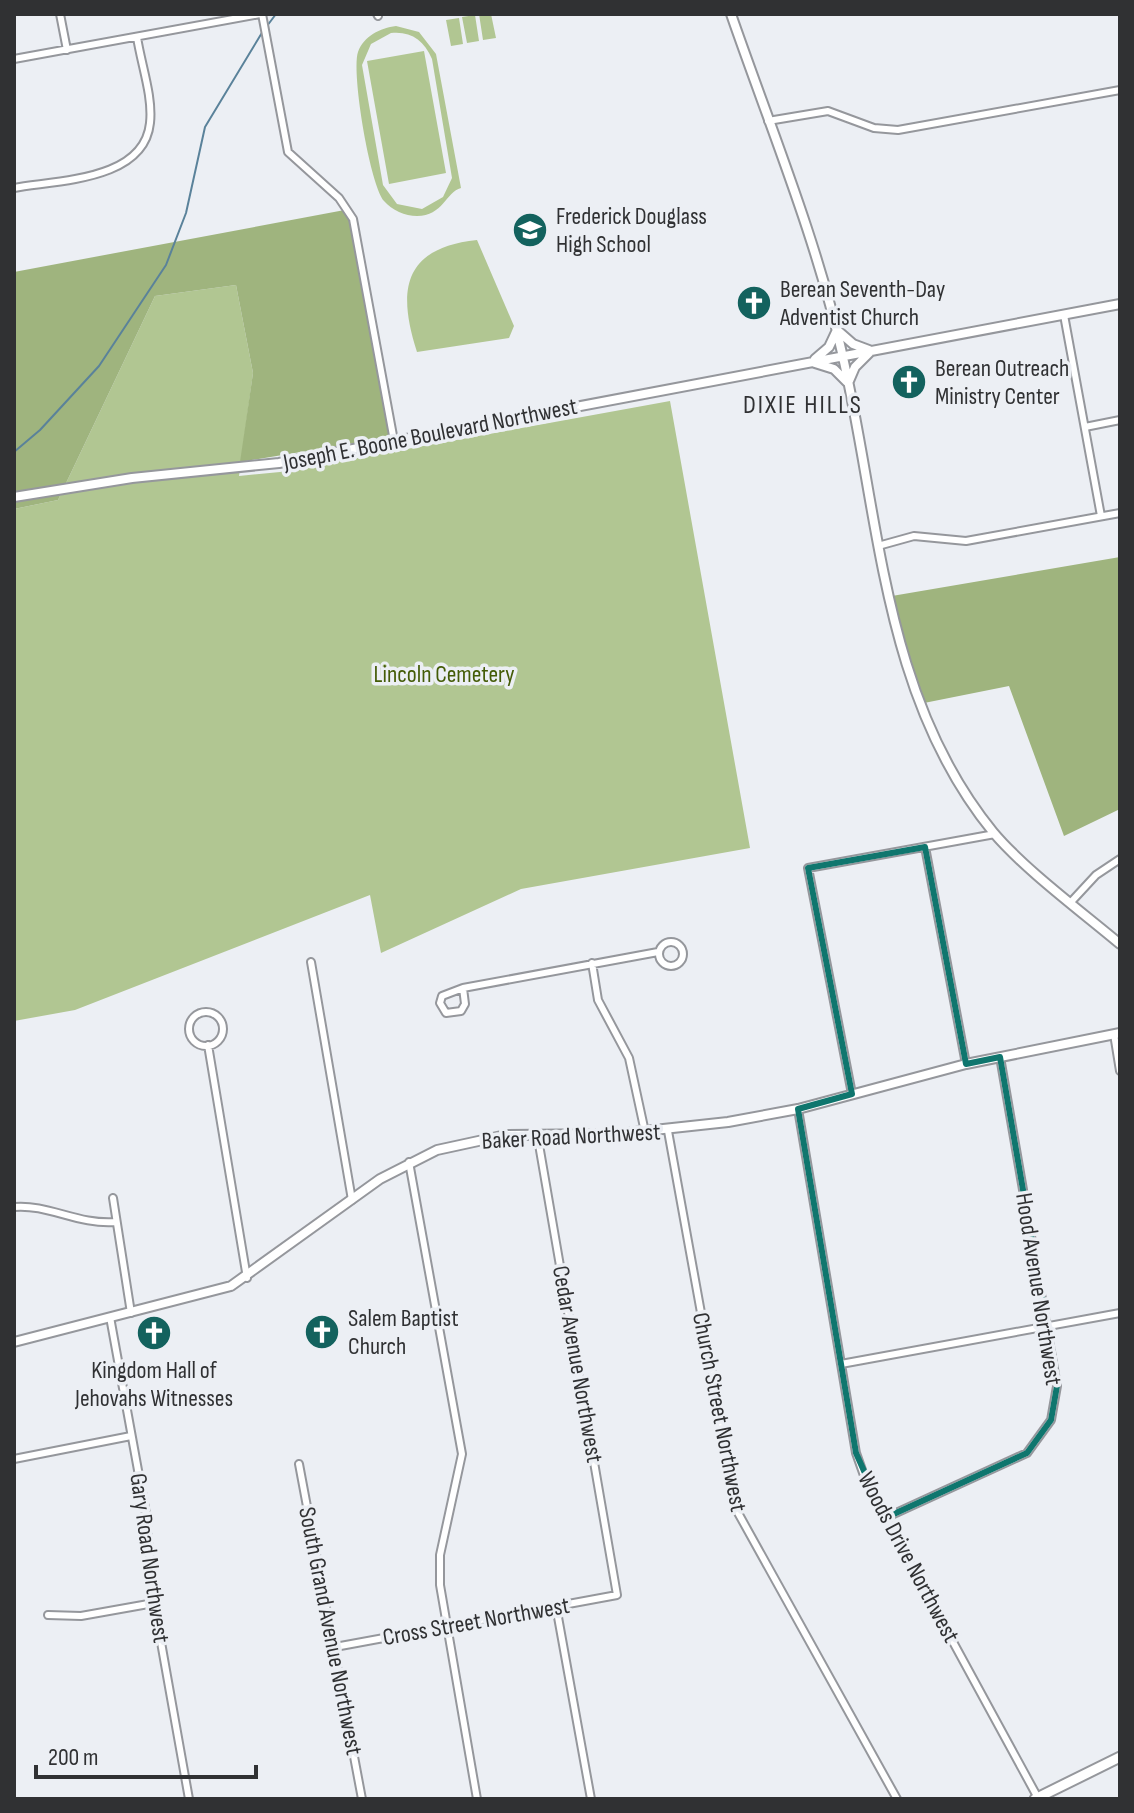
<svg xmlns="http://www.w3.org/2000/svg" width="1134" height="1813" font-family="'Sofia Sans Condensed',sans-serif">
<style>
.green{fill:#b1c692;fill-rule:evenodd}
.forest{fill:#9fb47e}
.lines{fill:none;stroke-linecap:round;stroke-linejoin:round}
.stream{stroke:#5a829a;stroke-width:2}
.street-casing{stroke:#95979c;stroke-width:10}
.secondary-casing{stroke:#95979c;stroke-width:12}
.primary-casing{stroke:#95979c;stroke-width:13}
.street{stroke:#fff;stroke-width:6}
.secondary{stroke:#fff;stroke-width:8}
.primary{stroke:#fff;stroke-width:9}
.marked{fill:none;stroke:#0f766e;stroke-width:6;stroke-linejoin:round}
.labels{text-anchor:middle;stroke-width:7;stroke-linejoin:round;paint-order:stroke}
.poi-label{font-size:24px;fill:#303133;stroke:#eceff4;text-anchor:start}
.street-label{font-size:24px;fill:#303133;stroke:#eceff4}
.park-label{font-size:24px;fill:#445c07;stroke:#eceff4}
.neighbourhood-label{font-size:26px;letter-spacing:2px;fill:#303133;stroke:#eceff4}
</style>
<rect width="100%" height="100%" fill="#eceff4"/>
<path class="green" d="M479,14H491L496,38L483,40Z
M475,15L479,41L467,43L462,17Z
M459,18L463,44L451,46L446,20Z
M396,26L419,32L436,54L461,188C446,192 443,216 417,216C405,216 392,210 384,201C370,185 351,72 358,52C364,36 380,28 396,26ZM391,33C411,31 424,40 432,59L452,178L443,197L422,209L397,204L383,185L362,65L371,44Z
M424,51L446,173L389,184L367,61Z
M477,240L514,326L509,338L417,352C397,290 403,248 477,240Z
M236,285L253,373L239,476L280,472L670,401L750,848L521,889L381,953L370,895L75,1010L14,1021V509L58,500L155,296Z"/>
<path class="forest" d="M350,209L391,437L240,462L253,373L236,285L155,296L58,500L14,509V272Z
M1120,557V809L1064,836L1009,686L924,703L886,597Z"/>
<g class="lines">
<path class="stream" d="M267,26L276,14
M14,452L40,430L99,366L166,265L186,213L205,127L263,31
M14,512L15,507"/>
<g class="street-casing">
<path id="street" d="M60,14L67,50
M262,14L288,152L339,198L353,219L394,441
M377,14L378,16
M14,59L260,14
M768,121L828,111L874,128L898,130L1120,90
M14,188C57,180 144,181 150,123C153,96 141,64 137,37
M1064,315L1101,516
M1085,427L1120,420
M878,546L914,536L966,541L1120,513
M925,847L966,1064
M1071,902L1096,875L1120,859
M659 954a12 12 0 1 1 24 0a12 12 0 1 1-24 0Z
M311,962L352,1200
M592,963L598,1000L629,1058L645,1132
M463,988L658,952
M463,988L465,1004L461,1011L446,1013L440,1003L442,996Z
M189 1029a17 17 0 1 1 34 0a17 17 0 1 1-34 0Z
M1114,1034L1120,1071
M208,1045L247,1278
M852,1094L808,868L995,834
M798,1109L856,1453L867,1484L1038,1798
M668,1131L737,1511L897,1799
M409,1162L462,1454L440,1555V1585L477,1799
M113,1198L131,1313
M14,1207C49,1204 77,1225 116,1222
M110,1317L146,1514L154,1603L189,1799
M841,1364L1120,1313
M14,1459L131,1436
M299,1464L362,1799
M885,1518L1027,1453L1051,1420L1057,1386L1000,1057
M556,1606L591,1799
M48,1615L81,1616L154,1603
M335,1647L617,1595L537,1133"/>
</g>
<g class="secondary-casing">
<path id="secondary" d="M731,14C769,124 817,240 842,353C880,516 882,696 993,832C1024,869 1082,912 1120,944
M837,330L853,344L869,350
M815,359L829,347L837,330
M815,363L834,369L847,382
M849,381L855,367L871,351
M14,497L132,478L279,463L1120,304
M14,1342L231,1286L380,1179L437,1150L506,1135L617,1134L728,1122L798,1109L966,1064L1120,1033"/>
</g>
<g class="primary-casing">
<path id="primary" d="M1035,1799L1120,1757"/>
</g>
<use href="#street" class="street"/>
<use href="#secondary" class="secondary"/>
<use href="#primary" class="primary"/>
</g>
<path class="marked" d="M925,847L966,1064L1000,1057L1057,1386L1051,1420L1027,1453L885,1518L856,1453L798,1109L852,1094L808,868Z"/>
<defs>
<g id="school-disc" transform="scale(1.8)"><circle r="9.5" fill="#13625e" stroke="#eceff4"/><path d="M0-5L7-2L0 1L-7-2ZM-4 1L0 2.5L4 1V4Q0 6-4 4Z" fill="#fff"/></g>
<g id="church-disc" transform="scale(1.8)"><circle r="9.5" fill="#13625e" stroke="#eceff4"/><path d="M-1.2-6h2.4v3.5h3.3v2.4h-3.3V6h-2.4V-.1h-3.3v-2.4h3.3Z" fill="#fff"/></g>
</defs>
<g fill-rule="evenodd">
<use href="#school-disc" x="530" y="230"/>
<use href="#church-disc" x="754" y="303"/>
<use href="#church-disc" x="909" y="382"/>
<use href="#church-disc" x="322" y="1332"/>
<use href="#church-disc" x="154" y="1333"/>
</g>
<g class="labels">
<g class="poi-label">
<text x="556" y="224">Frederick Douglass<tspan x="556" dy="28">High School</tspan></text>
<text x="780" y="297">Berean Seventh-Day<tspan x="780" dy="28">Adventist Church</tspan></text>
<text x="935" y="376">Berean Outreach<tspan x="935" dy="28">Ministry Center</tspan></text>
<text x="348" y="1326">Salem Baptist<tspan x="348" dy="28">Church</tspan></text>
<text x="154" y="1378" text-anchor="middle">Kingdom Hall of<tspan x="154" dy="28">Jehovahs Witnesses</tspan></text>
</g>
<g class="street-label">
<text transform="translate(430 434) rotate(-11)" y="8">Joseph E. Boone Boulevard Northwest</text>
<text transform="translate(571 1136) rotate(-3)" y="8">Baker Road Northwest</text>
<text transform="translate(1039 1289) rotate(81)" y="8">Hood Avenue Northwest</text>
<text transform="translate(578 1364) rotate(80)" y="8">Cedar Avenue Northwest</text>
<text transform="translate(720 1412) rotate(79)" y="8">Church Street Northwest</text>
<text transform="translate(909 1557) rotate(62)" y="8">Woods Drive Northwest</text>
<text transform="translate(150 1558) rotate(82)" y="8">Gary Road Northwest</text>
<text transform="translate(476 1621) rotate(-10)" y="8">Cross Street Northwest</text>
<text transform="translate(331 1631) rotate(79)" y="8">South Grand Avenue Northwest</text>
</g>
<g class="park-label">
<text x="444" y="682">Lincoln Cemetery</text>
</g>
<g class="neighbourhood-label">
<text x="803" y="413">DIXIE HILLS</text>
</g>
</g>
<rect width="1134" height="1813" fill="none" stroke="#303133" stroke-width="32"/>
<path d="M36 1765v12h220v-12" fill="none" stroke="#303133" stroke-width="4"/>
<text x="48" y="1765" font-size="24" fill="#303133" stroke="#eceff4" stroke-width="6" paint-order="stroke">200 m</text>
</svg>
